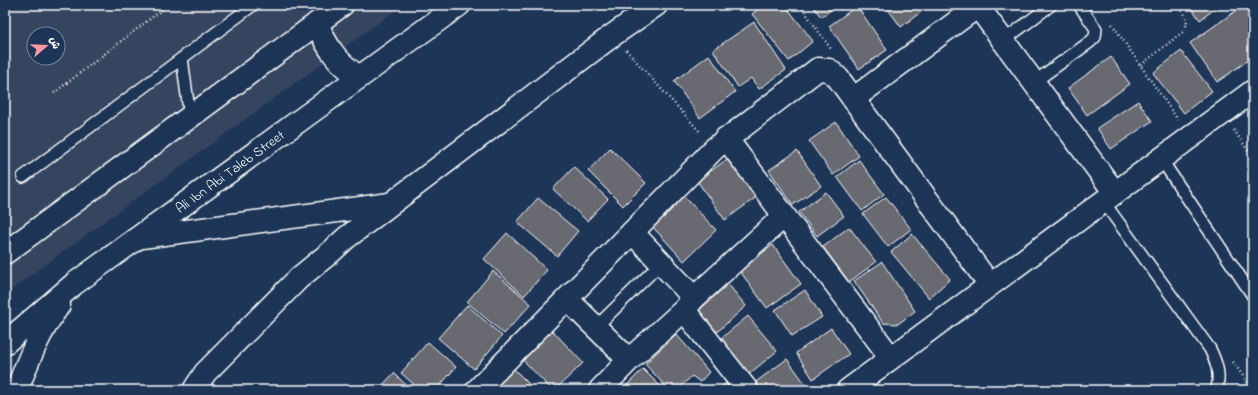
<svg xmlns="http://www.w3.org/2000/svg" width="1258" height="395" font-family="'Indie Flower','Playpen Sans Arabic',sans-serif">
<style>
.built{fill:#34455f;fill-rule:evenodd}
.building{fill:#696972;stroke:#fff}
.lines{fill:none;stroke-linecap:round;stroke-linejoin:round}
.lane-casing{stroke:#fff;stroke-width:14}
.street-casing{stroke:#fff;stroke-width:25}
.secondary-casing{stroke:#fff;stroke-width:25}
.path{stroke:#fff;stroke-width:2.5;stroke-dasharray:1 3;stroke-linecap:butt}
.lane{stroke:#1d3557;stroke-width:11}
.street{stroke:#1d3557;stroke-width:22}
.secondary{stroke:#1d3557;stroke-width:22}
.labels{text-anchor:middle;stroke-width:4;stroke-linejoin:round;paint-order:stroke}
.street-label{font-size:14px;fill:#fff;stroke:#1d3557}
</style>
<rect width="100%" height="100%" fill="#1d3557"/>
<filter id="ink" filterUnits="userSpaceOnUse"><feTurbulence type="fractalNoise" baseFrequency=".025" numOctaves="2"/><feDisplacementMap in="SourceGraphic" scale="8" xChannelSelector="R" yChannelSelector="G"/><feConvolveMatrix kernelMatrix="1 2 1 2 8 2 1 2 1" color-interpolation-filters="sRGB"/></filter>
<g filter="url(#ink)">
<path class="built" d="M5,5H403L5,294ZM34,34H58V58H34Z"/>
<path class="building" d="M763,5H785L813,41L789,61L752,14Z
M812,5H838L821,17Z
M885,5H930L901,27Z
M1189,5H1220L1200,20Z
M1244,5H1247L1253,14V57L1217,82L1190,43Z
M857,6L887,50L859,69L829,26Z
M754,22L786,70L759,89L751,78L738,87L713,50Z
M1181,51L1212,91L1184,113L1153,73Z
M709,55L735,92L700,118L674,81Z
M1111,57L1130,84L1087,115L1068,88Z
M1138,101L1152,121L1111,149L1097,128Z
M836,122L859,156L833,175L809,141Z
M5,126H8L5,140Z
M610,148L646,183L623,206L588,171Z
M797,151L821,186L793,205L769,170Z
M730,157L758,196L725,220L697,181Z
M859,160L884,194L862,211L837,177Z
M574,167L608,199L587,221L553,189Z
M826,192L844,216L817,236L799,212Z
M683,195L716,230L684,261L651,225Z
M886,197L911,229L888,247L863,214Z
M538,198L578,231L557,256L517,222Z
M849,227L876,262L849,282L823,247Z
M507,233L547,270L524,296L484,259Z
M912,234L950,279L929,298L891,252Z
M773,245L801,284L767,308L739,270Z
M882,262L915,311L898,324L883,323L854,281Z
M493,271L531,304L504,334L467,302Z
M728,284L746,306L717,332L698,311Z
M805,290L822,317L792,336L775,310Z
M467,305L502,336L474,369L438,338Z
M748,316L777,351L748,375L719,340Z
M831,328L849,354L813,379L796,353Z
M551,329L583,363L555,390H552L521,358Z
M676,334L709,372L700,382L692,376L677,390H669L645,364Z
M428,342L456,367L436,390H420L401,373Z
M787,359L807,386L801,390H751L749,387Z
M514,369L535,390H493Z
M643,369L664,390H622Z
M394,373L411,390H378Z
M726,383L732,390H717Z"/>
<g class="lines">
<g class="lane-casing">
<path id="lane" d="M1003,41L1051,5
M182,58L190,118
M1034,82L1090,42L1095,37L1096,29L1079,5
M1161,159L1253,296
M23,177L253,5
M1103,201L1210,349C1217,364 1220,373 1217,390
M596,327L661,263"/>
</g>
<g class="street-casing">
<path id="street" d="M977,5L1115,193
M853,99L978,6
M726,138L891,358
M632,232L694,298
M567,299L629,360
M684,310L747,390
M194,390L205,373L299,278L332,251L346,238L613,35L656,5
M477,390L715,148L818,69L829,70L838,78L990,285
M600,390L629,360L684,310L694,298L784,216
M848,390L1253,91"/>
</g>
<g class="secondary-casing">
<g id="secondary">
<path d="M317,23C327,48 337,62 359,77"/>
<path d="M142,237L390,204"/>
<path d="M5,253L342,5"/>
<path id="s1" d="M5,343L74,284L459,5"/>
<path d="M17,390C28,360 40,331 59,305"/>
</g>
</g>
<path class="path" d="M800,5L831,49
M1112,24L1178,120
M626,50L701,133
M1141,65L1184,31C1190,19 1185,15 1178,5
M54,93L168,5
M1234,130L1253,158
M1233,362L1253,390"/>
<use href="#lane" class="lane"/>
<use href="#street" class="street"/>
<use href="#secondary" class="secondary"/>
</g>
</g>
<g class="labels">
<g class="street-label">
<text dy="5" stroke="none"><textPath href="#s1" startOffset="283">Ali Ibn Abi Taleb Street</textPath></text>
</g>
</g>
<rect width="1258" height="395" fill="none" stroke="#1d3557" stroke-width="20"/>
<rect x="10" y="10" width="1238" height="375" fill="none" stroke="#fff" stroke-width="1.5" filter="url(#ink)"/>
<g transform="translate(46 46) rotate(71)"><circle r="19" fill="#1d3557" stroke="#77869a"/>
<path d="M0-3L7 15L0 10L-7 15Z" fill="#ff9aa2"/>
<text y="-6" font-size="11" font-weight="bold" text-anchor="middle" fill="#ffffff">ش</text>
</g>
</svg>
